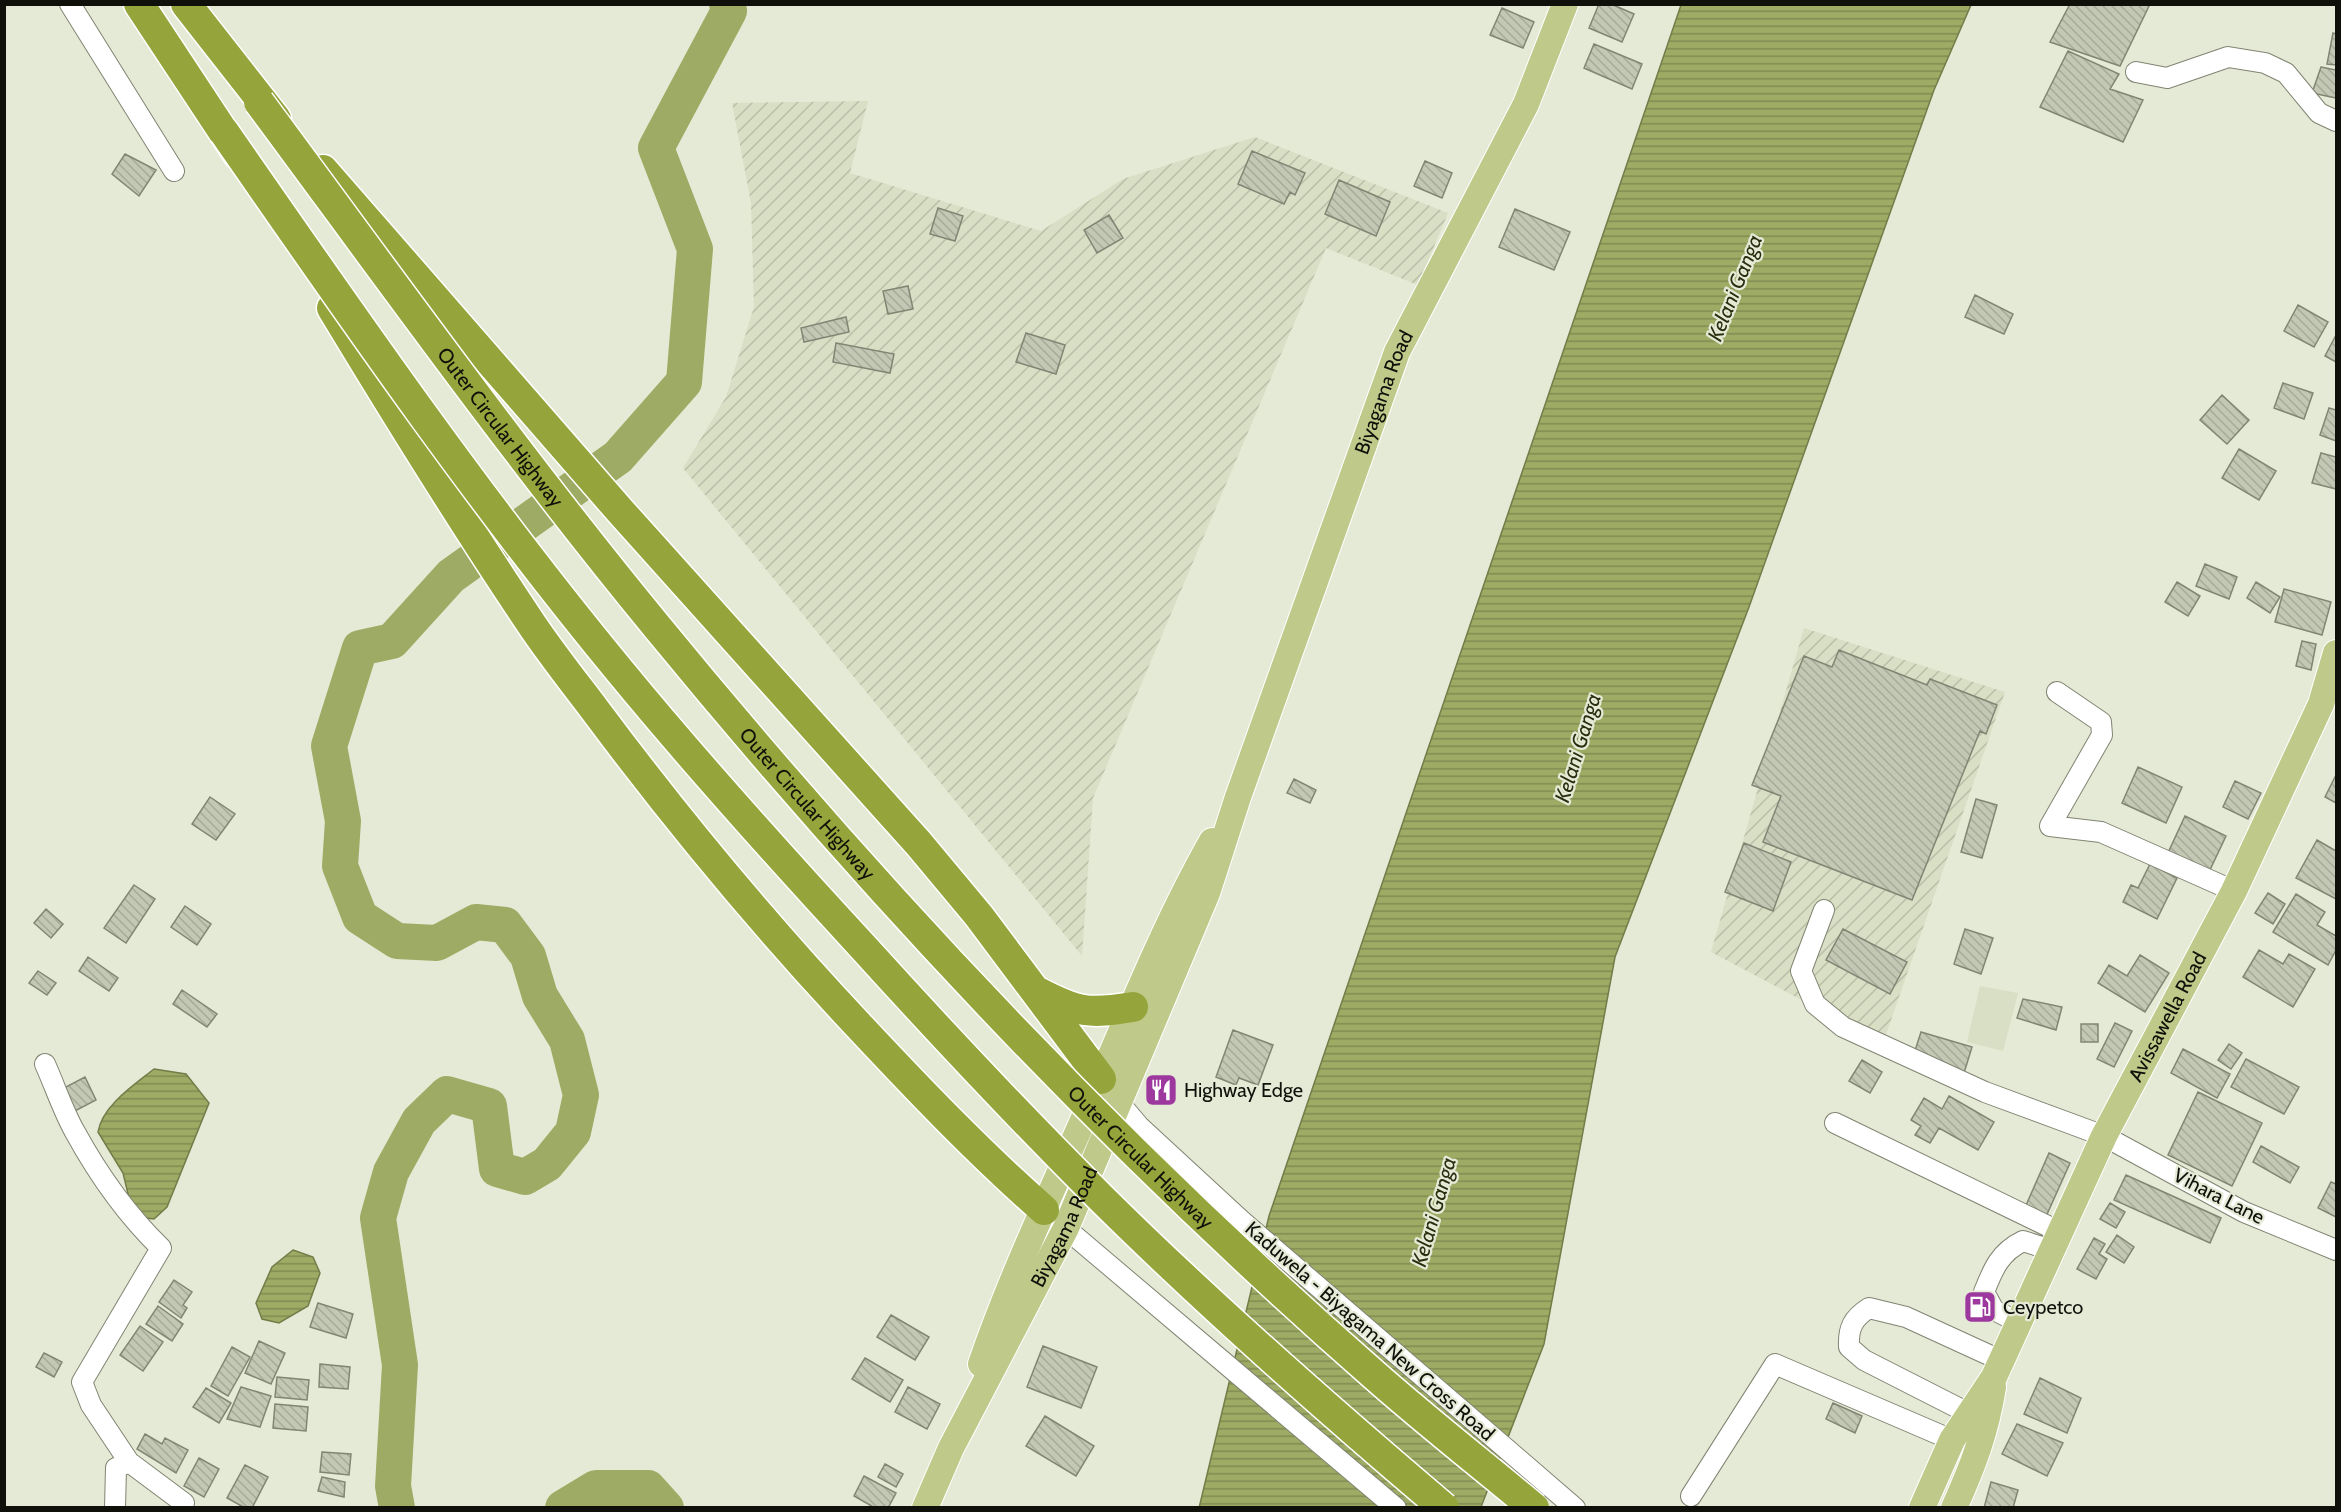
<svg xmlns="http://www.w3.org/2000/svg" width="2341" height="1512" font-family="Cabin,sans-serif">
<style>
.built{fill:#d9dfc4}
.industrial{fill:url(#industrial-furrows)}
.water{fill:url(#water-rules);stroke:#737c49;stroke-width:1.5}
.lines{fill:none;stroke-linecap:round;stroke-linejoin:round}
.river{stroke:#9eab64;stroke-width:36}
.building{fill:url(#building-back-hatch);stroke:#828574;stroke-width:1.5}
.minor-casing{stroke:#808472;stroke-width:22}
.major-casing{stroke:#fff;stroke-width:28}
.highway-casing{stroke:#fff;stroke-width:33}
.minor{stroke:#fff;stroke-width:20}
.major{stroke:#bfc989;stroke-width:26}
.highway{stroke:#95a53b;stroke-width:30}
.highway-bridge-casing{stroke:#fff;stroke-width:33;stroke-linecap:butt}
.highway-bridge{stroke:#95a53b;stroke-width:30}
.labels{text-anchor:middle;stroke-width:4.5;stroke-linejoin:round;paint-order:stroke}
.street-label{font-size:20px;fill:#0f100a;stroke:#e5ead6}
.poi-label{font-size:20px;fill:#0f100a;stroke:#e5ead6;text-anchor:start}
.water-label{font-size:21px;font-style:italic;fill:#2a2e0f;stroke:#e5ead6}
</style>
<defs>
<pattern id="industrial-furrows" width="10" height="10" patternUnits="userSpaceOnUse" patternTransform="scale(1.5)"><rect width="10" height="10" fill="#d9dfc4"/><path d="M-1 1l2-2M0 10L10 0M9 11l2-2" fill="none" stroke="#b9bea7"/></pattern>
<pattern id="water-rules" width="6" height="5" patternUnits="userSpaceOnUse" patternTransform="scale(1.5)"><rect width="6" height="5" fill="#9eab64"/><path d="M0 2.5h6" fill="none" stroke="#7f8a51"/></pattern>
<pattern id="building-back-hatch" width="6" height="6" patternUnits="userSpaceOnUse" patternTransform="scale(1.5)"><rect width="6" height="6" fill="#c3c8b4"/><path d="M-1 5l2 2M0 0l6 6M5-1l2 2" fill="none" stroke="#a6ab99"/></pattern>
</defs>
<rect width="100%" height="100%" fill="#e5ead6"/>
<path class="built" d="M1980,986L2018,993L2003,1051L1967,1042Z"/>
<path class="industrial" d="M868,101L850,173L1041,231L1123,179L1255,137L1448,213L1418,285L1326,248L1093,798L1082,956L683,468L726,397L754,307L751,203L732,103Z
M1804,628L2005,692L1883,1043L1711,952Z"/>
<path class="water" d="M1681,5H1971L1934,90L1749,607L1615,957L1544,1344L1481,1507L1199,1508L1269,1216Z
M154,1069L186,1074L209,1103L167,1207L154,1219L145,1218L129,1198L123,1173L98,1132C102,1106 134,1085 154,1069Z
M293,1250L313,1257L320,1273L308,1306L279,1323L262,1319L256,1303L272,1267Z"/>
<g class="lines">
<path class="river" d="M397,1508L393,1486L400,1365L378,1218L391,1172L419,1121L447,1094L489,1106L497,1169L525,1177L547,1164L573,1132L581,1095L567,1040L540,996L528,956L505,925L476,922L437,943L397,941L360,917L340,866L343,821L329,746L360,648L392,641L451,576L618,457L684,382L695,249L656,148L729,11L727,4
M563,1508L596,1488H648L666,1508"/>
</g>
<path class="building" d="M1599,4H1611L1634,14L1622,42L1589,28Z
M2070,4H2150L2120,66L2050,42Z
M1502,8L1534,22L1523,48L1490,35Z
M2333,33L2336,34V65L2327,64Z
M1594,44L1642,64L1632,89L1584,68Z
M2068,51L2119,74L2110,89L2143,100L2123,142L2040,107Z
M2321,67L2336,70V98L2312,93Z
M1252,151L1305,173L1295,195L1290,192L1284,204L1238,184Z
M125,154L156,170L139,196L112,174Z
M1425,161L1452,173L1442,198L1414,186Z
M1339,180L1390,202L1376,236L1325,214Z
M938,208L963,216L955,241L930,234Z
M1515,209L1570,232L1554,270L1499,247Z
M1109,215L1123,238L1097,253L1084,230Z
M908,286L913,309L888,314L883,291Z
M1975,295L2013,314L2004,334L1965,317Z
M2298,305L2328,322L2314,347L2284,331Z
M846,317L849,332L804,342L801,328Z
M1026,333L1065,345L1056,374L1016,362Z
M2336,335V362L2325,356Z
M836,343L894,354L890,373L833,362Z
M2283,383L2313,393L2304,419L2274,408Z
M2222,395L2249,420L2227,444L2200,420Z
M2329,408L2336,410V441L2320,435Z
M2239,449L2276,471L2259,500L2222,478Z
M2321,453L2336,457V489L2312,483Z
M2205,564L2237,577L2229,599L2196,586Z
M2177,582L2200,596L2188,616L2165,602Z
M2256,582L2280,597L2270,613L2247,598Z
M2284,589L2331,602L2322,635L2275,622Z
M2302,641L2316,644L2311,670L2296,666Z
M1839,650L1927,685L1930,679L1997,705L1986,734L1980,731L1912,900L1763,842L1781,796L1752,785L1804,656L1832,667Z
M2138,767L2182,787L2166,823L2122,803Z
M2336,775V803L2325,797Z
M1294,779L1316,790L1310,803L1287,793Z
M2235,781L2261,793L2248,819L2223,807Z
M210,797L235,814L216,840L192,824Z
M1976,799L1997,805L1982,858L1961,852Z
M2185,816L2226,836L2208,874L2167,855Z
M2317,840L2336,851V899L2296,878Z
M1744,843L1791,862L1773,911L1725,892Z
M2150,864L2177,878L2157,919L2123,902L2131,885L2138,888Z
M134,885L155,899L126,943L104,928Z
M2268,893L2285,904L2273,924L2255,913Z
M2296,894L2325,912L2317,925L2336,936V950L2328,965L2273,932Z
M185,906L211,924L197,945L171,927Z
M46,909L63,924L51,938L34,923Z
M1843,929L1907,962L1890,994L1826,960Z
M1965,929L1993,938L1981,974L1954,964Z
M2259,950L2283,964L2289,954L2315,969L2293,1007L2243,977Z
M2140,955L2169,973L2145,1012L2098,983L2109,965L2127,976Z
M88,957L118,978L109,991L79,971Z
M38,971L56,983L47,995L29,983Z
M182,990L217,1014L207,1027L173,1004Z
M2023,999L2062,1007L2056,1030L2017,1018Z
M2115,1023L2132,1031L2114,1067L2097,1059Z
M2081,1024H2098V1042H2081Z
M1233,1030L1273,1045L1258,1085L1239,1078L1236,1085L1216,1077Z
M1921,1032L1972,1047L1964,1073L1913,1057Z
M2229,1044L2242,1053L2231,1069L2218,1060Z
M2183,1049L2230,1074L2217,1098L2171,1073Z
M2246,1059L2299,1087L2284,1114L2231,1087Z
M1862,1060L1882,1072L1870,1093L1849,1081Z
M85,1077L96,1100L73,1112L62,1089Z
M2198,1092L2262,1123L2232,1186L2168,1155Z
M1949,1096L1994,1122L1978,1150L1939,1128L1930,1143L1915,1135L1921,1126L1911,1120L1924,1098L1942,1109Z
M2261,1146L2299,1167L2290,1183L2253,1162Z
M2049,1153L2070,1163L2044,1221L2023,1212Z
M2126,1175L2221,1218L2210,1243L2114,1200Z
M2331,1182L2336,1184V1217L2318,1208Z
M2110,1203L2125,1212L2116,1228L2100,1219Z
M2117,1235L2134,1247L2124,1263L2106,1252Z
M2094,1238L2105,1244L2099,1254L2107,1259L2096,1279L2077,1269Z
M174,1280L192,1292L183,1305L187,1308L181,1318L159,1302Z
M318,1303L353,1314L346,1338L310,1327Z
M158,1306L183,1324L172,1341L146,1324Z
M891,1315L929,1337L915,1360L877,1337Z
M140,1326L163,1342L143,1371L120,1355Z
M259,1341L285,1353L271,1384L245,1373Z
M1043,1346L1097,1367L1081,1408L1027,1387Z
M232,1347L250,1357L228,1396L211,1386Z
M44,1353L62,1362L54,1377L36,1367Z
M865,1358L903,1380L890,1402L852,1379Z
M320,1364L350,1367L348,1389L319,1387Z
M277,1377L309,1380L307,1400L275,1397Z
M2040,1378L2081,1398L2067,1433L2024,1414Z
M241,1387L271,1396L260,1427L227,1419Z
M908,1387L940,1404L927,1429L895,1412Z
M206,1388L231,1403L219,1423L193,1407Z
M1833,1403L1862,1416L1855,1433L1826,1419Z
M275,1404L308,1407L306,1431L273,1428Z
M1045,1416L1094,1446L1076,1476L1026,1446Z
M2017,1424L2063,1443L2047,1476L2002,1454Z
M145,1434L162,1444L165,1438L188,1450L176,1473L137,1449Z
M322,1452L351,1454L349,1475L320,1472Z
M199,1458L219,1469L204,1497L184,1486Z
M885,1464L903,1474L896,1487L878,1477Z
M245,1465L268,1477L252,1508H245L227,1498Z
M864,1476L896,1493L888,1508H875L854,1496Z
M322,1477L345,1482L344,1497L318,1491Z
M1991,1482L2018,1490L2013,1508H1984Z"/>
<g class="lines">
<g class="minor-casing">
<path id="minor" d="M70,4L174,171
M2136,72L2167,78L2228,57L2265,63L2286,73L2319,113L2336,121
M2057,692L2101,722L2102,735L2050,826L2101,832L2234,891
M1824,910L1801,971L1815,1004L1843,1027L1985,1092L2104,1136L2244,1212L2336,1250
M45,1064C55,1086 63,1111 75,1132C98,1174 127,1215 161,1248L82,1382L91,1405L129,1462
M1112,1094L1139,1126L1242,1221L1575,1508
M1835,1123L2062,1233
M1057,1221L1396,1508
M2020,1323L1994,1310L1984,1292C1993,1269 2000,1252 2023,1241L2054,1251
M1970,1414L1864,1360L1849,1347C1848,1328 1853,1318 1869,1308L1906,1317L2002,1361
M1691,1496L1775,1364L1952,1440
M115,1508L116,1468L129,1462L184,1503"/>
</g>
<g class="major-casing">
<g id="major">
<path d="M981,1364C1011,1277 1051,1193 1088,1109C1127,1019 1164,926 1212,841"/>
<path id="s1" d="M925,1508L951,1448L1066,1228L1207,893L1238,797L1397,352L1526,104L1565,4"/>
<path id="s2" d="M1922,1508L1952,1440L1994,1377L2104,1136L2234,891L2321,704L2336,653"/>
<path d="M1954,1508C1973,1466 1986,1432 1993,1387"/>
</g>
</g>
<g class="highway-casing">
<path id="highway" d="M139,4L238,154
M186,4L276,119
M323,170L622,513L919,844L979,916L1101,1079
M332,308C396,414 461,519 530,622C550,652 573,681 595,710C677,820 765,926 859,1026C918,1089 978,1152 1044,1210
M1038,992C1078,1013 1089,1014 1133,1007"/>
</g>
<use href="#minor" class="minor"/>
<use href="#major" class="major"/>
<use href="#highway" class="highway"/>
<g class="highway-bridge-casing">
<g id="highway-bridge">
<path id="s3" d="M259,102C390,279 518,458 658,628C876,894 1113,1146 1372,1373C1425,1420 1480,1463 1534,1508"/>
<path d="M224,132C351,315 477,498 619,670C697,765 780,857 864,948C941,1033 1019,1116 1100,1197C1210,1306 1326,1408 1444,1508"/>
</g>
</g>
<use href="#highway-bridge" class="highway-bridge"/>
</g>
<defs>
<g id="restaurant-square" transform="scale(1.725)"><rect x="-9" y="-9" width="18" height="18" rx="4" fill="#9d399e" stroke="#e5ead6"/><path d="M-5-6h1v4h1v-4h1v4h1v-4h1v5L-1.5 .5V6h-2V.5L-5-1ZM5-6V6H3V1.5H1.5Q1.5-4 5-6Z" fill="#fff"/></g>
<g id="fuel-square" transform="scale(1.725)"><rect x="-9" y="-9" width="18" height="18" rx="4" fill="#9d399e" stroke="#e5ead6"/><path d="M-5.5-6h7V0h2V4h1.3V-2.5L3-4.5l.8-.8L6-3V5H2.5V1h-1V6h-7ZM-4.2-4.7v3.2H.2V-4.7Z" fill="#fff"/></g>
</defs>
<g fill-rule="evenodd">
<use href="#restaurant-square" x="1161" y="1090"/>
<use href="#fuel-square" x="1980" y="1307"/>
</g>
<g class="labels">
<g class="street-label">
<text dy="7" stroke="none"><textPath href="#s1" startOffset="1208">Biyagama Road</textPath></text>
<text dy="7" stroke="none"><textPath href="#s3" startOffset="405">Outer Circular Highway</textPath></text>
<text dy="7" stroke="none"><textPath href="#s3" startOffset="891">Outer Circular Highway</textPath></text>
<text dy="7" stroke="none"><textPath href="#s2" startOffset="550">Avissawella Road</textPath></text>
<text dy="7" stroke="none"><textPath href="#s3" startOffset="1377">Outer Circular Highway</textPath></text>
<text transform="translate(2219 1196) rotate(27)" y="7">Vihara Lane</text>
<text dy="7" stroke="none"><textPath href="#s1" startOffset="314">Biyagama Road</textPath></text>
<text transform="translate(1370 1331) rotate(41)" y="7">Kaduwela - Biyagama New Cross Road</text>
</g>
<g class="poi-label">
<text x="1184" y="1097">Highway Edge</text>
<text x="2003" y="1314">Ceypetco</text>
</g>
<g class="water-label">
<text transform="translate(1735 288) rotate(-68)" y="7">Kelani Ganga</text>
<text transform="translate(1578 748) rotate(-73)" y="7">Kelani Ganga</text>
<text transform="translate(1434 1212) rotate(-74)" y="7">Kelani Ganga</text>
</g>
</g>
<rect width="2341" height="1512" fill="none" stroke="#0f100a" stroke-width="12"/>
</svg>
